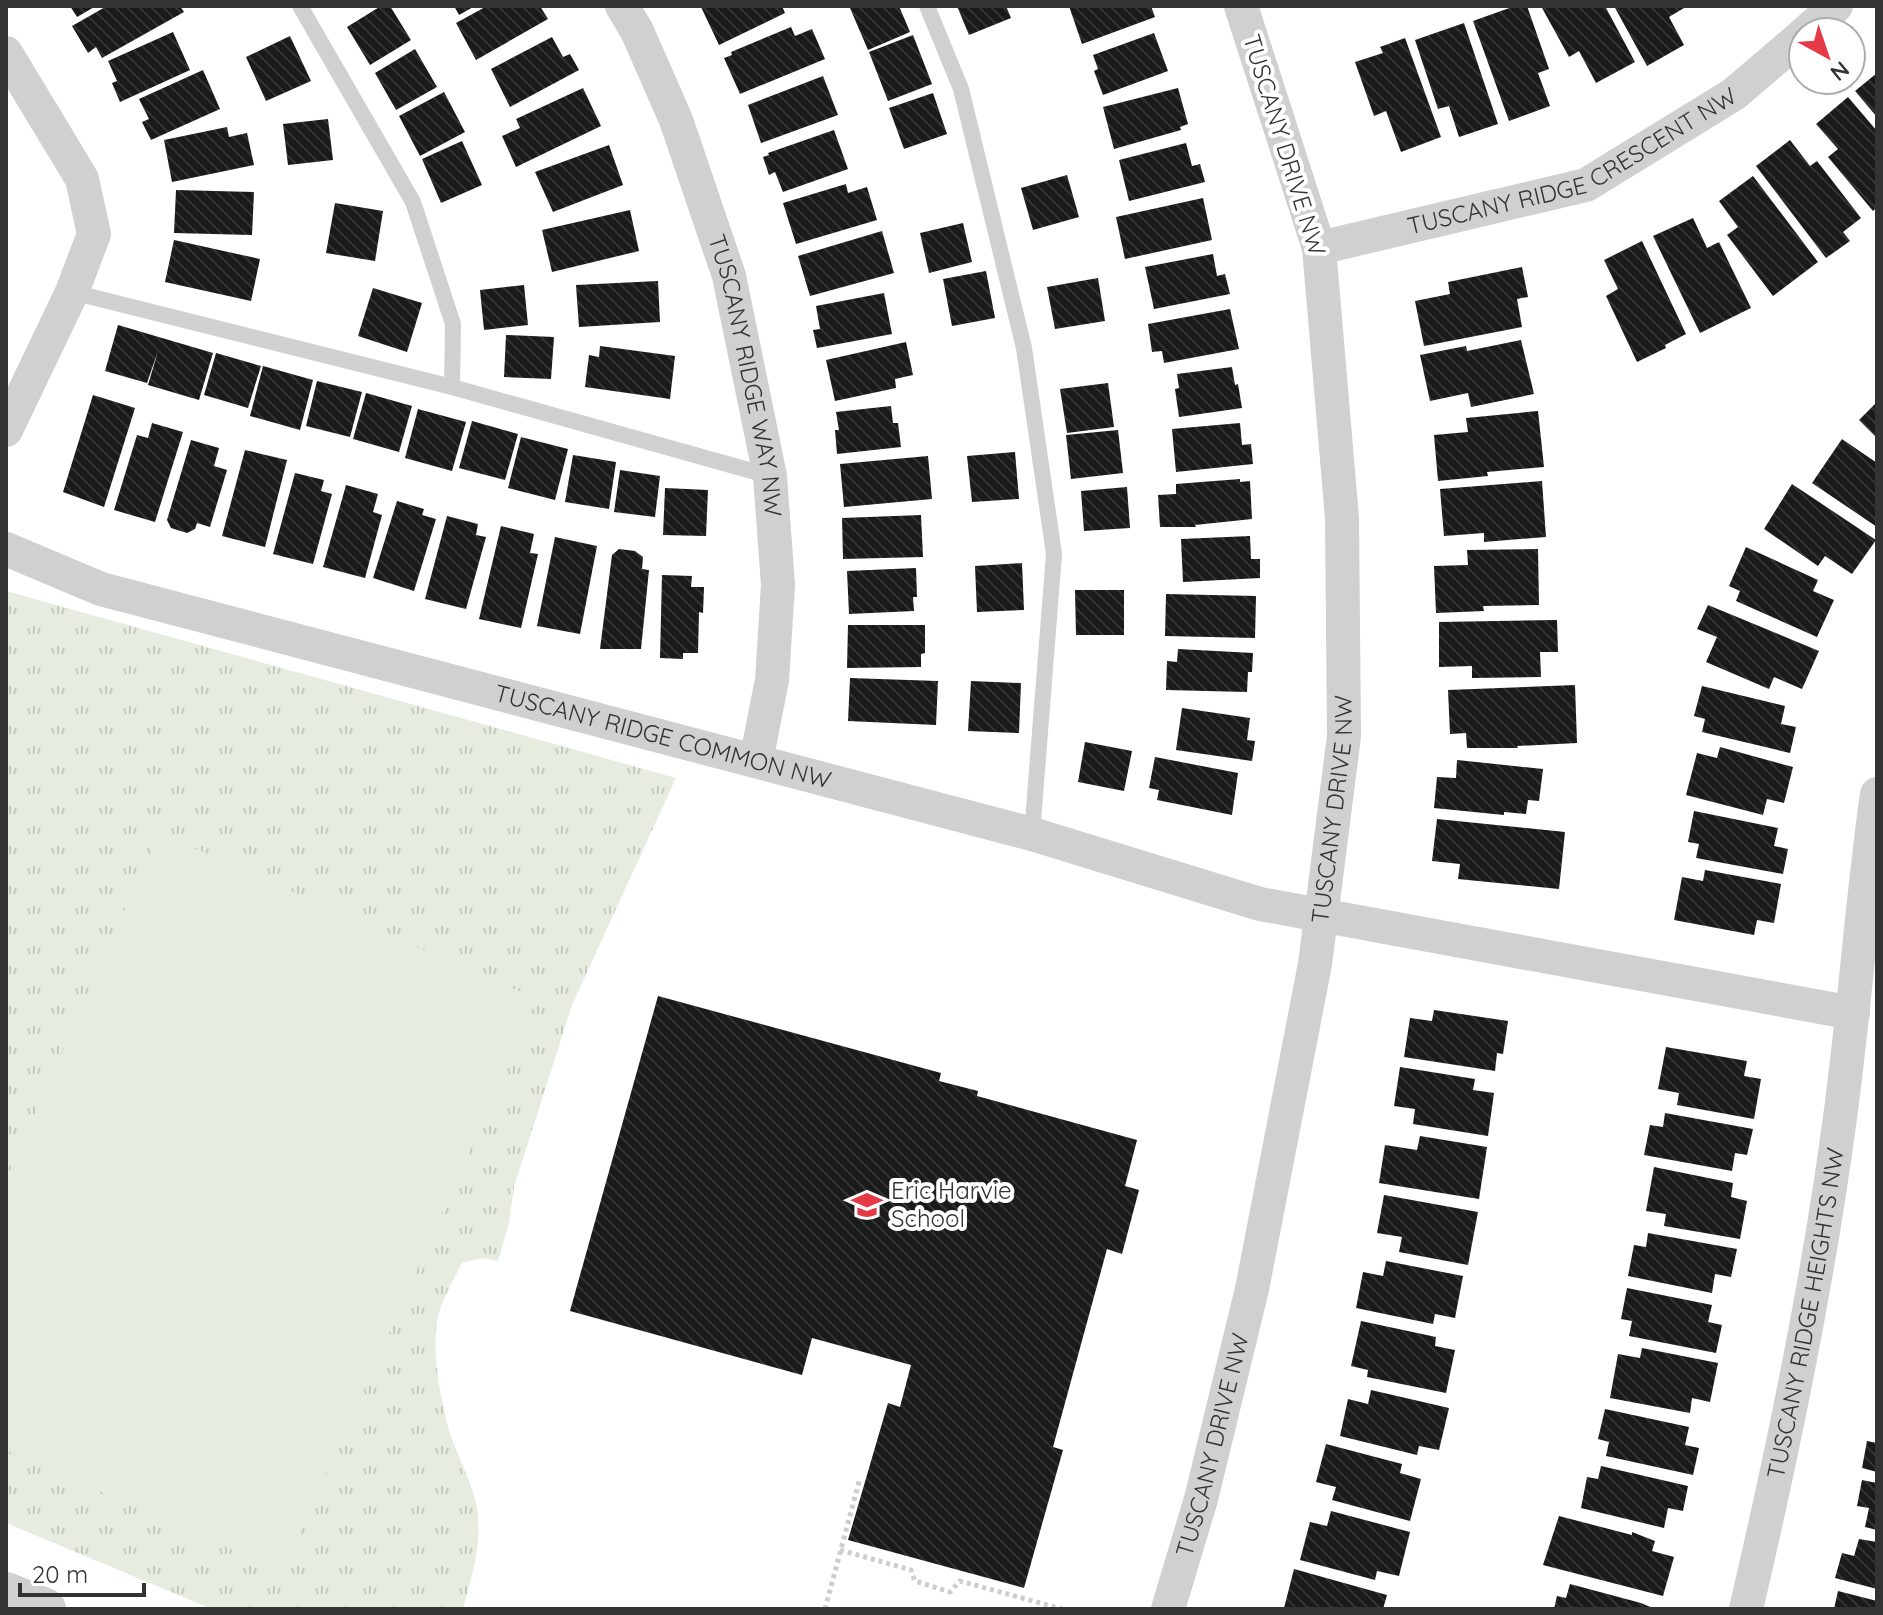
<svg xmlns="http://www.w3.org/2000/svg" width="1883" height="1615" font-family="Quicksand,sans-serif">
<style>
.park{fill:url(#park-tufts)}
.pitch{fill:#e6ecdf}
.building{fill:url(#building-back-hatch)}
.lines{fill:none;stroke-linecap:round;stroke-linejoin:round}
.path{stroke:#cdcdcd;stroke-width:5;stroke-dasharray:4 4;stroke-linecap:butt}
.service{stroke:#d0d0d0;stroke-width:16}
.minor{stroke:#d0d0d0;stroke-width:34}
.tertiary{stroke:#d0d0d0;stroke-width:42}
.labels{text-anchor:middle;stroke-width:8;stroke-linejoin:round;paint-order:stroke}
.street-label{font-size:24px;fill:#333;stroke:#fff}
.poi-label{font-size:24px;fill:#333;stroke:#fff;text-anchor:start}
</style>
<defs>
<pattern id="park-tufts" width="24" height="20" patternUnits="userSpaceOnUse" patternTransform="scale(2)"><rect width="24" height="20" fill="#e6ecdf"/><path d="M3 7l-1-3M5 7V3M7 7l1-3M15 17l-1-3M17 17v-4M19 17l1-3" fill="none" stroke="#c6cbc0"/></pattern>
<pattern id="building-back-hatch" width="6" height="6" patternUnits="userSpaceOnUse" patternTransform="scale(2)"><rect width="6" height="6" fill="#1a1a1a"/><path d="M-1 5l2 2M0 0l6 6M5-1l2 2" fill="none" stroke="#333"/></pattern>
</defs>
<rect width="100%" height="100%" fill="#fff"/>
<path class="park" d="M6,591L676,778L572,1005L514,1187L509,1223L498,1261L483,1258L462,1263C454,1279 444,1295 439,1313C430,1349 440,1395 449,1430C456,1453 469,1476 475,1499C485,1535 472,1575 463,1609H212L6,1523Z"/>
<path class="pitch" d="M159,833L537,999L283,1572L6,1450V1179Z"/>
<path class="building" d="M70,6H96L77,17Z
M107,6H180L184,12L102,58L96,47L88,53L72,26Z
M381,6H390L411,40L370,65L347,27Z
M454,6H475L459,15Z
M487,6H540L548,19L476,60L456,23Z
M704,6H782L785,13L719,45L701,7Z
M856,6H899L910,32L868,50L850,8Z
M957,6H1006L1011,18L969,35Z
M1069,6H1151L1155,17L1082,44Z
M1515,6H1527L1549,69L1538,73L1550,106L1509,121L1473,21Z
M1541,6H1605L1635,62L1596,83L1579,51L1569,57Z
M1614,6H1683L1684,8L1669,17L1684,45L1647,66Z
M1464,23L1498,124L1459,137L1449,106L1438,109L1415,40Z
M791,27L795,36L812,29L825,59L740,94L724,58L732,55L731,52Z
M173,32L190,70L120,102L112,83L117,81L108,61Z
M1154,33L1168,71L1103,95L1094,71L1098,69L1093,55Z
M913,35L932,84L888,101L869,52Z
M290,36L311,81L266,101L246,57Z
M552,37L563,57L570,54L579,70L510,107L491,69Z
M1405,38L1441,137L1401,152L1386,111L1374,116L1355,62L1383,53L1380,47Z
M415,49L437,87L396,110L375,73Z
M203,70L220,109L151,140L142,122L149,119L139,99Z
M1877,73V117L1855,91Z
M823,76L838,115L761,143L748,105Z
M583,88L601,126L516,167L502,136L520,128L516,119Z
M1178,88L1188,124L1180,127L1181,130L1114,149L1103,107Z
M444,92L465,132L420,156L399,116Z
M933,93L947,134L904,149L889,108Z
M1848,97L1877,131V207L1873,211L1828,157L1838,149L1816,124Z
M328,119L333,160L288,165L283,124Z
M227,127L229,137L247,133L254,165L172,182L164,140Z
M834,130L848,169L783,192L775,172L769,175L763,157L769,155L768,153Z
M1790,140L1810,166L1817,161L1861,218L1843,232L1850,241L1826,258L1756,166Z
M462,141L482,185L441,203L422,159Z
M1186,143L1192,166L1200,164L1205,182L1129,201L1119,160Z
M609,145L623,185L553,212L535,172Z
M1067,175L1079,217L1033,230L1021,188Z
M1753,176L1818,262L1773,296L1727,235L1738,227L1719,201Z
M846,184L848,193L867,187L877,220L796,244L783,203Z
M176,190L254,192L252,235L174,233Z
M1203,198L1212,240L1125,259L1116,217Z
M335,203L383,211L375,261L326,253Z
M630,210L639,251L552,272L542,230Z
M1693,218L1707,248L1719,242L1751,308L1700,333L1653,236Z
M963,223L972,262L929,273L920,233Z
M882,231L894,273L810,296L798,256Z
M174,240L260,259L251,301L165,282Z
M1642,241L1686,334L1665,345L1666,348L1637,362L1606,296L1618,289L1604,260Z
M1213,254L1217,276L1225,274L1230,294L1154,309L1145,267Z
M1522,267L1528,297L1517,299L1522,327L1424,346L1415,301L1450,294L1448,282Z
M986,271L995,318L952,326L943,279Z
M1098,278L1105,321L1055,329L1047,287Z
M658,281L660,322L579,327L576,285Z
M524,285L528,325L484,330L480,290Z
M373,288L422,303L407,352L358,336Z
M884,293L892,334L817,348L813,330L820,329L816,306Z
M1230,309L1239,349L1164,363L1162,351L1152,352L1148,324Z
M118,325L213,353L199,400L148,385L158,351L147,383L105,371Z
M506,335L554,337L551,379L504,377Z
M1521,340L1534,394L1471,407L1468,393L1430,401L1420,355L1466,346L1467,351Z
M906,342L913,375L895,379L896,388L835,401L826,360Z
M600,346L675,356L670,399L585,387L589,355L599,357Z
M216,353L261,366L248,408L204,395Z
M263,366L313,380L300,430L250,416Z
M1232,367L1235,385L1238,384L1242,408L1179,417L1175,389L1179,388L1177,374Z
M317,381L362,392L350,437L306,426Z
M1108,383L1114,427L1067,433L1060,389Z
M366,393L412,406L399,452L353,439Z
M93,395L135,408L104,507L63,492Z
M1877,402V438L1859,420Z
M891,406L893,423H898L901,447L837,454L835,430H839L836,412Z
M418,409L466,422L452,471L405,458Z
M1538,411L1544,467L1487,472L1488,476L1438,481L1434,435L1468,432L1466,418Z
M472,421L518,434L505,480L459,468Z
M152,423L183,432L155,522L114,510L137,435L148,438Z
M1240,423L1242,445L1251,444L1253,464L1176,472L1172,429Z
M1118,430L1123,473L1071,479L1066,435Z
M521,437L568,449L555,500L508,488Z
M1842,439L1877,463V527L1812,483Z
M191,440L219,448L214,466L227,470L210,527L197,523L195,529L187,533L171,528L167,520Z
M245,450L287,460L265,547L222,536Z
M1015,452L1019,499L972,502L967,456Z
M573,455L616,462L609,509L565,502Z
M928,456L932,499L844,507L840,464Z
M620,470L660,476L655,517L614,512Z
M295,473L324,480L321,491L332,494L313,564L273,554Z
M1240,479V482L1250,481L1252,519L1195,525L1196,527H1160L1158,495L1176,494V484Z
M1542,481L1546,537L1484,542V533L1444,536L1440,489Z
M1792,484L1876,540L1852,574L1825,556L1818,566L1764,529Z
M346,485L378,494L373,512L382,515L365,578L323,567Z
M1127,487L1130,528L1084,531L1081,491Z
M665,488L708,490L706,536L663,535Z
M397,501L424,509L422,515L436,519L414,591L373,578Z
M921,515L923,557L843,559L842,518Z
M447,516L478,524L476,535L486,537L466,609L425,599Z
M501,526L534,534L530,553L538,554L521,628L479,619Z
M1250,536L1251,559H1260V578L1183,582L1181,539Z
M555,537L597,546L580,634L537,626Z
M1746,547L1818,580L1813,591L1834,600L1817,637L1736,601L1740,591L1729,586Z
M619,549L635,551L643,557L642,569L649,570L641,649H600L612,555Z
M1538,549L1539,605L1483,606L1484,611L1436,613L1434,566L1468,565L1467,550Z
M1022,563L1024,610L977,612L975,566Z
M916,568L917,597H913L914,611L849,614L847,571Z
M662,575L692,576L691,587H704L703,613L699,612L698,653H683V659L660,658Z
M1075,590H1124V635H1076Z
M1166,594L1256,596L1255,638L1165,636Z
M1708,605L1819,651L1802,689L1774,677L1769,689L1706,662L1717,637L1697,629Z
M1557,620L1558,652H1540L1541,677L1472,678V666L1439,667V622Z
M848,625H925V653L921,654V667L847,668Z
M1178,649L1253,653L1252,672H1248L1247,692L1166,690L1167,661L1177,662Z
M850,678L938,681L936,725L848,721Z
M971,681L1021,683L1019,733L968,731Z
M1575,685L1577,743L1517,746L1518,748H1467L1466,733L1450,734L1448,690Z
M1702,686L1785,706L1781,724L1796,727L1790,753L1702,732L1705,719L1694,716Z
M1182,708L1250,718L1247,740L1255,741L1252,761L1176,750Z
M1085,742L1132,751L1124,791L1078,782Z
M1720,747L1793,767L1784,803L1767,799L1763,815L1686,795L1697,753L1717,758Z
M1155,757L1238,773L1232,815L1157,800L1159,790L1149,788Z
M1457,760L1543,769L1539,801L1528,800L1526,814L1504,812V815L1434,808L1437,777L1456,778Z
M1694,811L1778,828L1774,846L1788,849L1783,874L1696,858L1699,844L1688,842Z
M1437,819L1565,832L1559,889L1458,879L1460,864L1432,861Z
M1705,870L1781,884L1774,923L1757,920L1754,935L1674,920L1682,877L1703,881Z
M658,996L941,1073L939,1081L978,1091L977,1096L1137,1140L1125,1186L1139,1190L1122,1254L1107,1249L1053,1447L1063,1450L1024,1588L848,1540L888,1403L900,1407L911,1365L812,1338L802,1375L570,1311Z
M1434,1010L1508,1021L1503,1054L1497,1053L1495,1071L1404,1057L1410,1018L1432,1021Z
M1666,1047L1747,1061L1744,1076L1761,1079L1754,1119L1677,1105L1679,1093L1658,1089Z
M1400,1067L1475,1079L1473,1090L1494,1093L1488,1136L1413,1124L1415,1109L1394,1106Z
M1665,1113L1753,1129L1747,1155L1735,1153L1732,1171L1644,1155L1650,1125L1663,1127Z
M1420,1136L1487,1147L1479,1199L1379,1183L1385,1145L1417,1150Z
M1654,1167L1733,1183L1731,1197L1747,1201L1740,1239L1664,1226L1666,1214L1646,1211Z
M1384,1195L1478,1212L1468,1265L1399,1252L1402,1237L1377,1233Z
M1648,1233L1737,1249L1731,1277L1715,1274L1712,1293L1628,1276L1634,1245L1646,1247Z
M1386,1261L1463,1276L1455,1318L1435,1314L1433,1324L1356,1308L1363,1272L1383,1276Z
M1627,1288L1712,1305L1708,1322L1722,1325L1716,1353L1629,1336L1632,1321L1621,1319Z
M1361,1321L1436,1337L1435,1346L1455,1350L1446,1393L1367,1377L1368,1370L1351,1366Z
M1642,1348L1718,1363L1710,1402L1692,1398L1690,1413L1610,1398L1618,1354L1640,1358Z
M1371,1390L1449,1408L1439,1450L1419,1446L1417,1455L1340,1436L1348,1399L1368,1404Z
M1605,1409L1689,1427L1685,1445L1699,1448L1693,1475L1606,1456L1609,1442L1598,1439Z
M1867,1441L1877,1443V1472L1862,1468Z
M1326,1444L1402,1464L1400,1473L1421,1479L1410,1521L1332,1500L1336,1487L1316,1482Z
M1601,1466L1688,1486L1683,1511L1668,1508L1664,1528L1581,1508L1587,1477L1598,1479Z
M1862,1480L1877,1483V1530L1865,1527L1869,1508L1857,1506Z
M1331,1511L1410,1532L1399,1576L1377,1571L1375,1580L1300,1560L1310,1522L1327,1526Z
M1559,1516L1632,1535V1532L1655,1541L1652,1551L1674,1557L1663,1596L1543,1565Z
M1859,1539L1877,1542V1589L1835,1578L1842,1553L1854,1556Z
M1294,1569L1387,1595L1383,1609L1284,1608Z
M1570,1584L1641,1603L1655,1609H1554L1557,1596L1566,1598Z
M1838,1591L1877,1601V1609H1834Z"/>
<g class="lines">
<path class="path" d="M840,1550L911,1570L915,1581L950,1592L960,1581L1062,1609
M825,1609L860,1478"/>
<path class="service" d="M300,6L413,202L453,324L452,387
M927,6L961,89L1024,348L1054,554L1032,834
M72,292L452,387L770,476"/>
<g class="minor">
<path id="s1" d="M622,6L637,31L676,120L729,276L770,476L778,585L772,680L756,761"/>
<path d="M1806,32L1836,6"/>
<path d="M6,53L82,179L94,234L72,292L6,430"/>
<path id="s2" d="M1319,248L1586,185L1734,94L1803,35"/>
<path id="s3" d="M6,549L101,589L1032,834L1260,904L1853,1013"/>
<path id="s4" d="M1168,1609L1201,1499L1252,1289L1315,964L1344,736L1342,518L1319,248L1241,6"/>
<path id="s5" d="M1746,1609C1783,1451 1816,1293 1838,1132C1854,1020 1861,907 1877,794"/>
</g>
<path class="tertiary" d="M6,1593L45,1609"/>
</g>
<defs>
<g id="school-bare" transform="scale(2.4)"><path d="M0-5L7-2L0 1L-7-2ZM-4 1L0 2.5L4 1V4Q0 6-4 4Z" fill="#e63946" stroke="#fff" stroke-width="2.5" paint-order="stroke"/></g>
</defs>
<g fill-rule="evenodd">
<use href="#school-bare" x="867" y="1205"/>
</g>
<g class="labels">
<g class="street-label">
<text transform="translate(1284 145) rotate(73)" y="8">TUSCANY DRIVE NW</text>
<text dy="8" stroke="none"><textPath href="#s2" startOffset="270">TUSCANY RIDGE CRESCENT NW</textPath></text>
<text dy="8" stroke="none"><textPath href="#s1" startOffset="392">TUSCANY RIDGE WAY NW</textPath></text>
<text dy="8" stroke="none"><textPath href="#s3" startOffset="684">TUSCANY RIDGE COMMON NW</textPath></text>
<text dy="8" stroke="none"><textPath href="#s4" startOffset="818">TUSCANY DRIVE NW</textPath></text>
<text dy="8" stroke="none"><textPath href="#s5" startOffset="302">TUSCANY RIDGE HEIGHTS NW</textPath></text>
<text dy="8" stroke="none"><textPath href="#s4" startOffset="170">TUSCANY DRIVE NW</textPath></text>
</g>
<g class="poi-label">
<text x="891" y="1199">Eric Harvie<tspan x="891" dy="28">School</tspan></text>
</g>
</g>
<rect width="1883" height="1615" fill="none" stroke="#333333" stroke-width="16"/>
<g transform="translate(1827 56) rotate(140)"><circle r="38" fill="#ffffff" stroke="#adadad" stroke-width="2"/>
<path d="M0-6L14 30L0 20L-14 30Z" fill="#e63946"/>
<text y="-12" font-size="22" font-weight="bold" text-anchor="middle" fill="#333333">N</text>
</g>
<path d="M20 1583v12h124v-12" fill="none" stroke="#333333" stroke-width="4"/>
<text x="32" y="1583" font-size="24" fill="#333333" stroke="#ffffff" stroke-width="6" paint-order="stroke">20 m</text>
</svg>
